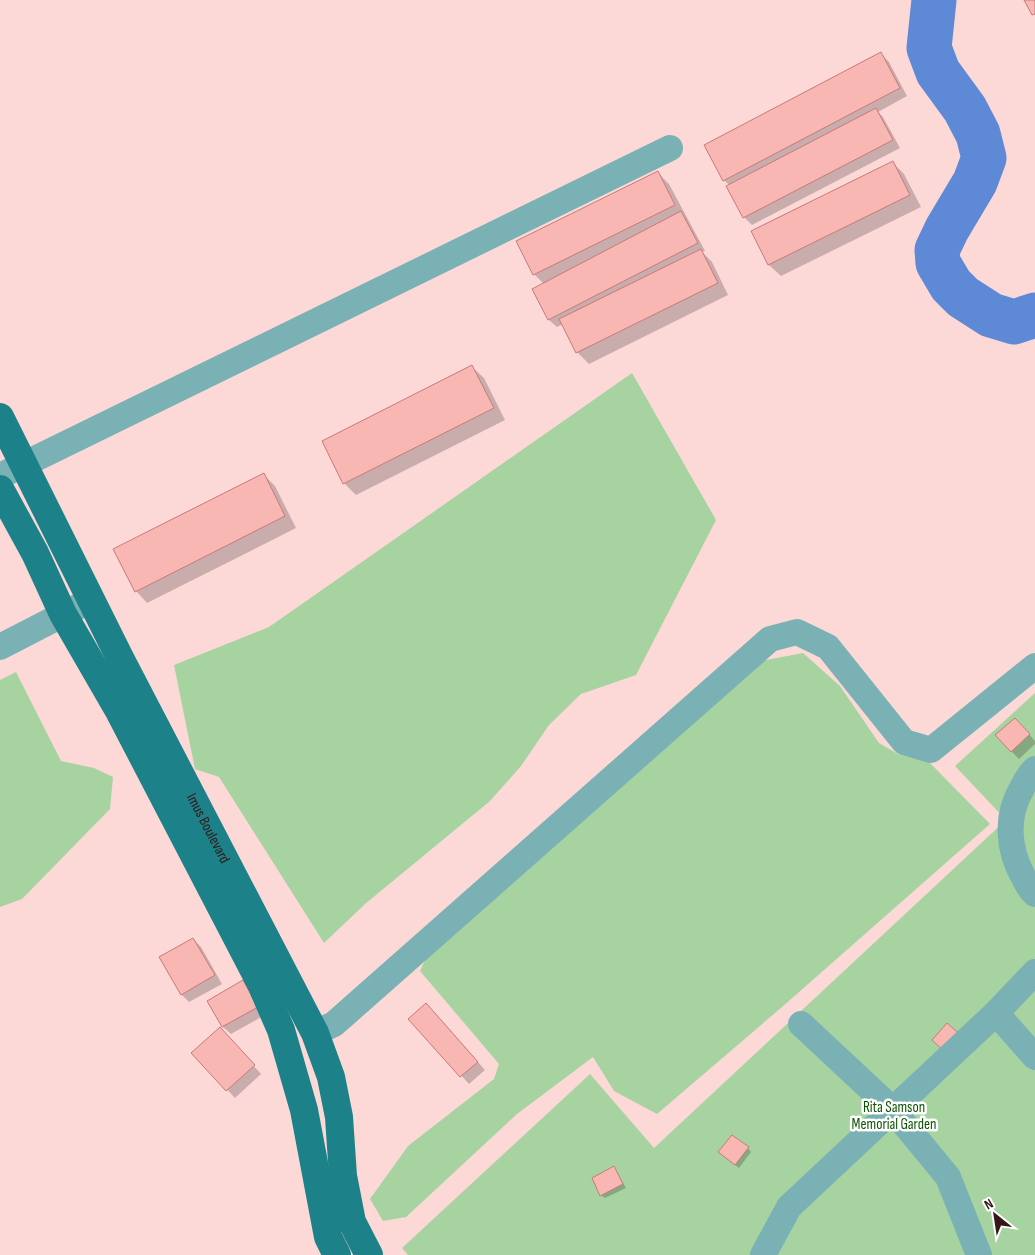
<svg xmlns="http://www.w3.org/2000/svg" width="1035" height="1255" font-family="'Sofia Sans Condensed',sans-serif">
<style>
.green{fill:#a7d3a1}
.shadow{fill:#0003}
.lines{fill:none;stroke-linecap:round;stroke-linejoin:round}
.river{stroke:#5d89d7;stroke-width:45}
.building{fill:#f9b7b4;stroke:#c77a78}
.minor{stroke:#7ab1b5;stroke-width:26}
.major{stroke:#1c8188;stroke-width:28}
.labels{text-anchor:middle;stroke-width:5;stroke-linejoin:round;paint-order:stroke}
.street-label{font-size:15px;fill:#351717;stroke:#fff}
.park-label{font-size:15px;fill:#0b5302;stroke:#fff}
</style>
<rect width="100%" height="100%" fill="#fcd9d7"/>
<path class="green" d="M632,373L716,520L636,675L581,694L549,725L521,766L490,801L365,904L324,943L219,777L195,769L174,665L269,627Z
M803,653L840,686L879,743L898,754L929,762L990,824L782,1007L657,1114L614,1091L593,1057L517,1114L406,1217L383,1221L370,1199L408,1146L494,1079L499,1064L420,971L427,956L760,661Z
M16,672L61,761L94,768L113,777L110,809L22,899L0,907V680Z
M1035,693V1255H408L402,1248L590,1074L654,1148L1006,820L955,766Z"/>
<path class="shadow" d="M881,54L889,62L907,96L878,112L883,117L900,148L752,225L744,217L729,185L724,180Z
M892,162L904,174L921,207L781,276L769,265L753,232Z
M658,173L669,184L705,251L702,252L712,262L728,295L589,364L577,352L563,324L557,327L549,320L533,289L544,284L534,274L518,242Z
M472,367L484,378L505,420L356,495L344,483Z
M263,474L275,486L296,528L147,603L136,591Z
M1015,719L1035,741V744L1019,759L1011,751Z
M193,939L201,947L222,984L189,1002L182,995L160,958Z
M242,982L250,989L265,1015L231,1034L223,1027L208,1001Z
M434,1012L485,1070L469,1084L410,1019Z
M227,1036L261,1074L235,1098L193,1053Z
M748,1148L751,1152L739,1168L723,1156Z
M614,1168L617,1172L626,1188L605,1198L601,1195Z"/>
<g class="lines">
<path class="river" d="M934,0L929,48L938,72L965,109L978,134L984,158L975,182L947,229L937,250L938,263L951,285L963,297L991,315L1014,322L1035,315"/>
</g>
<path class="building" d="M1024,0H1035V14L1032,15Z
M881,52L900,88L723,181L704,145Z
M876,108L893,140L743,218L726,186Z
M893,161L910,195L768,265L751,231Z
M658,171L675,205L533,275L516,241Z
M681,211L698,243L548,320L532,289Z
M701,249L718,283L576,353L559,319Z
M472,365L494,408L343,484L322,441Z
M264,473L285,516L135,592L113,549Z
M1015,718L1030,734L1011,752L995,735Z
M193,938L215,975L181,995L159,957Z
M243,980L258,1007L222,1027L207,1001Z
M426,1003L478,1062L460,1077L408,1019Z
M947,1023L963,1037L947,1054L932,1040Z
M220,1027L255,1065L226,1091L191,1053Z
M732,1135L749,1147L735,1165L718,1152Z
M614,1166L623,1184L600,1196L592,1178Z"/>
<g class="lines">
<path class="minor" d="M0,476L670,148
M0,647L91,600
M1035,769C1029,774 1026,781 1022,788C1005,817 1008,850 1024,878C1027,884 1030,890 1035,894
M996,1013L1035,1057
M801,1024L892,1109L948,1177L979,1255
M315,1033L334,1024L770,639L797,632L828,647L904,742L931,750L1035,666
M763,1255L789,1207L996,1013L1035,972"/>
<g class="major">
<path id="s1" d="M0,417L120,658L315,1033L331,1077L339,1117L343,1176L352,1222L369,1255"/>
<path d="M0,489L35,553L63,614L119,711L261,984L281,1030L304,1110L328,1237L337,1255"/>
</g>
</g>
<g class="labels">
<g class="street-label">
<text dy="5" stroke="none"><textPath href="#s1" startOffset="461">Imus Boulevard</textPath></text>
</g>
<g class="park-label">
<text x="894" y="1112">Rita Samson<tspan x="894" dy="17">Memorial Garden</tspan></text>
</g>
</g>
<g transform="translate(995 1215) rotate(330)" stroke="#ffffff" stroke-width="4" paint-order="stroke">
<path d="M0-4L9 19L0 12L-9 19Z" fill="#351717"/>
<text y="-8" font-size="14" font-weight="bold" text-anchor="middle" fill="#351717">N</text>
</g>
</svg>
